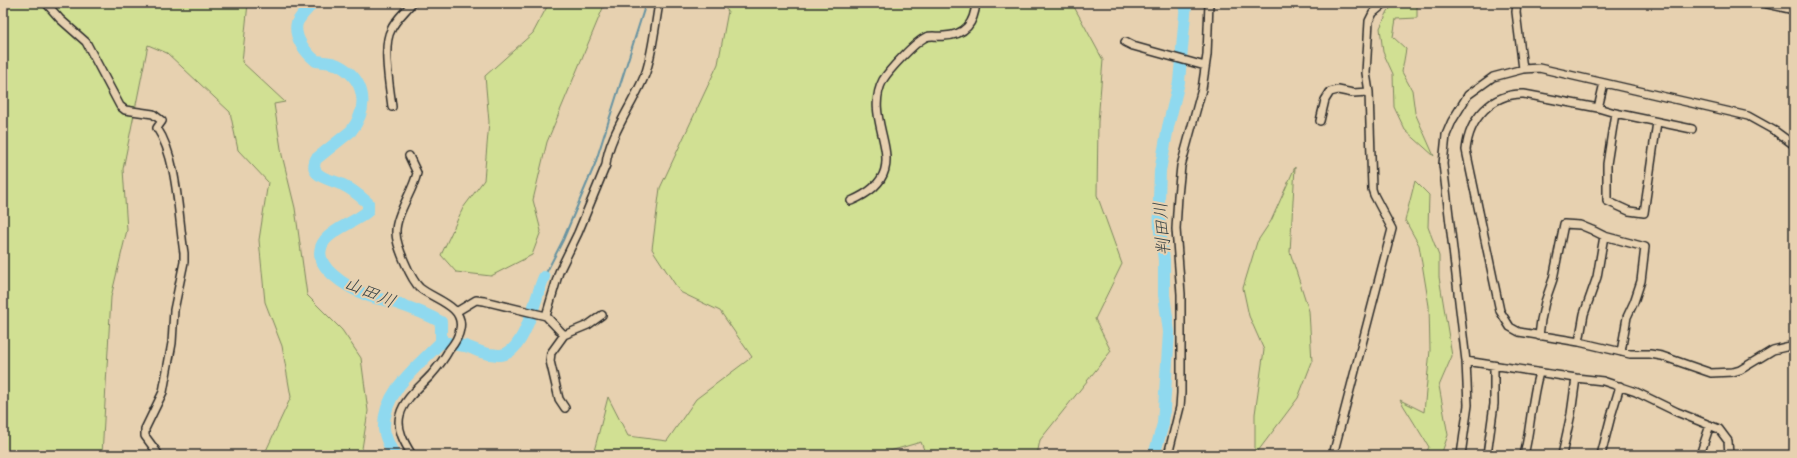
<svg xmlns="http://www.w3.org/2000/svg" width="1797" height="458" font-family="'Indie Flower','Klee One',sans-serif">
<style>
.green{fill:#d1e093;stroke:#7e865f}
.lines{fill:none;stroke-linecap:round;stroke-linejoin:round}
.stream{stroke:#6793a1;stroke-width:2}
.river{stroke:#8fd9ef;stroke-width:12}
.street-casing{stroke:#2b2b2b;stroke-width:10}
.street{stroke:#e7d1b0;stroke-width:7}
.labels{text-anchor:middle;stroke-width:4;stroke-linejoin:round;paint-order:stroke}
.water-label{font-size:18px;font-style:italic;fill:#3a4548;stroke:#e7d1b0}
</style>
<rect width="100%" height="100%" fill="#e7d1b0"/>
<filter id="ink" filterUnits="userSpaceOnUse"><feTurbulence type="fractalNoise" baseFrequency=".025" numOctaves="2"/><feDisplacementMap in="SourceGraphic" scale="8" xChannelSelector="R" yChannelSelector="G"/><feConvolveMatrix kernelMatrix="1 2 1 2 8 2 1 2 1" color-interpolation-filters="sRGB"/></filter>
<g filter="url(#ink)">
<path class="green" d="M3,3H248L242,62L285,102L274,104L282,155L295,208L307,295L342,330L361,358L368,411L361,455H264L291,397L282,346L265,302L259,240L268,182L238,150L230,112L167,53L148,45L123,169L127,230L111,297L102,455H3Z
M549,3H605L547,142L533,200L541,231L532,255L491,276L456,272L441,255L463,208L484,180L489,122L485,76L533,33Z
M719,3H1072L1103,60L1098,122L1097,195L1122,264L1095,319L1111,351L1040,440L1037,455H926L921,442L876,455H593L608,397L628,436L667,441L696,399L752,357L720,311L680,292L652,249L660,188L718,64L728,11Z
M1396,3H1417V18L1396,19L1393,37L1406,49L1402,72L1412,90L1415,113L1434,156L1405,130L1394,107L1393,74L1383,52L1380,28L1388,11Z
M1295,167L1290,252L1309,311L1312,362L1298,398L1255,455V414L1264,350L1249,316L1243,288L1257,242L1271,221Z
M1415,181L1429,195L1428,227L1439,256V277L1452,356L1439,386L1448,435L1441,455H1425L1429,447L1400,400L1424,412L1430,350L1429,306L1419,245L1405,220Z"/>
<g class="lines">
<path class="stream" d="M544,277L563,240L595,164L646,3"/>
<path class="river" d="M313,3C308,9 300,16 297,23C293,37 306,53 316,61C323,62 332,62 338,65C365,79 370,107 351,131L316,159C314,163 313,169 317,173C322,179 335,181 343,185C352,189 360,196 368,203V211C356,222 336,227 325,240C305,265 351,289 369,296C378,299 387,300 396,303C411,308 427,314 441,322V342
M441,342C449,343 457,345 465,346C473,348 480,353 489,354C492,354 497,355 501,355C526,352 535,296 544,277
M394,455C390,447 385,438 384,429C382,392 418,366 441,342
M1154,455L1163,424L1169,332L1164,295V260L1160,231L1159,199L1160,171L1168,127L1179,82L1186,3"/>
<g class="street-casing">
<path id="street" d="M46,3L60,19L86,42L120,106L125,110L153,114L162,121L157,128C178,159 178,216 184,253V262L174,310L172,343L163,392L145,429V436L159,455
M1517,3L1516,12L1523,69
M1763,3L1794,10
M1125,42L1133,46L1205,66
M392,107C390,89 382,45 391,30C395,20 406,11 412,3
M1598,108L1604,83
M1615,113L1607,164V201L1629,211L1644,213L1657,122
M1320,121L1325,100L1330,92L1338,90L1353,93L1369,92
M1692,129L1615,113L1598,108L1524,94C1492,93 1469,119 1466,150L1500,311L1510,327L1519,332L1579,342L1630,354H1650L1662,356L1711,373L1733,372L1740,370L1773,350L1794,345
M409,156L417,173C413,192 395,215 396,233C396,245 411,280 420,288C433,299 465,306 460,329C459,336 454,344 449,350C444,359 438,367 431,375C420,387 404,399 400,415C396,429 405,444 412,455
M851,201C922,171 859,125 883,80C889,70 915,42 926,37C931,35 938,37 944,36C966,35 974,23 976,3
M456,312L476,300L484,301L546,316L559,272L578,233L606,165C608,136 636,100 646,72C653,50 655,26 659,3
M546,316L564,335
M1539,336L1541,320L1545,302L1553,279L1564,224L1580,225L1592,230L1604,236L1645,247L1641,281L1634,302L1627,317L1621,352
M1579,342L1584,314L1597,277L1604,236
M1466,361L1576,378L1603,381L1636,392L1677,412L1719,429L1728,441L1729,455
M565,408L559,399L550,361L551,353L564,335L588,325L602,315
M1168,455L1180,407L1181,393V294L1176,229L1178,196L1181,166L1202,89L1207,55L1209,3
M1333,455L1392,229L1374,195L1372,189L1369,92L1366,73L1369,21L1373,13L1385,3
M1461,455L1468,405L1466,361L1443,164L1446,135L1452,121L1468,95L1493,77L1523,69L1539,68L1748,116L1775,131L1794,145
M1487,455L1494,404V366
M1524,455C1531,428 1531,400 1539,373
M1562,455L1571,414L1576,378
M1601,455L1611,416L1620,386
M1700,455L1710,425"/>
</g>
<use href="#street" class="street"/>
</g>
</g>
<g class="labels">
<g class="water-label">
<text transform="translate(1162 229) rotate(-94)" y="6">判田川</text>
<text transform="translate(370 292) rotate(23)" y="6">山田川</text>
</g>
</g>
<rect width="1797" height="458" fill="none" stroke="#e7d1b0" stroke-width="16"/>
<rect x="8" y="8" width="1781" height="442" fill="none" stroke="#2b2b2b" stroke-width="1.5" filter="url(#ink)"/>
</svg>
